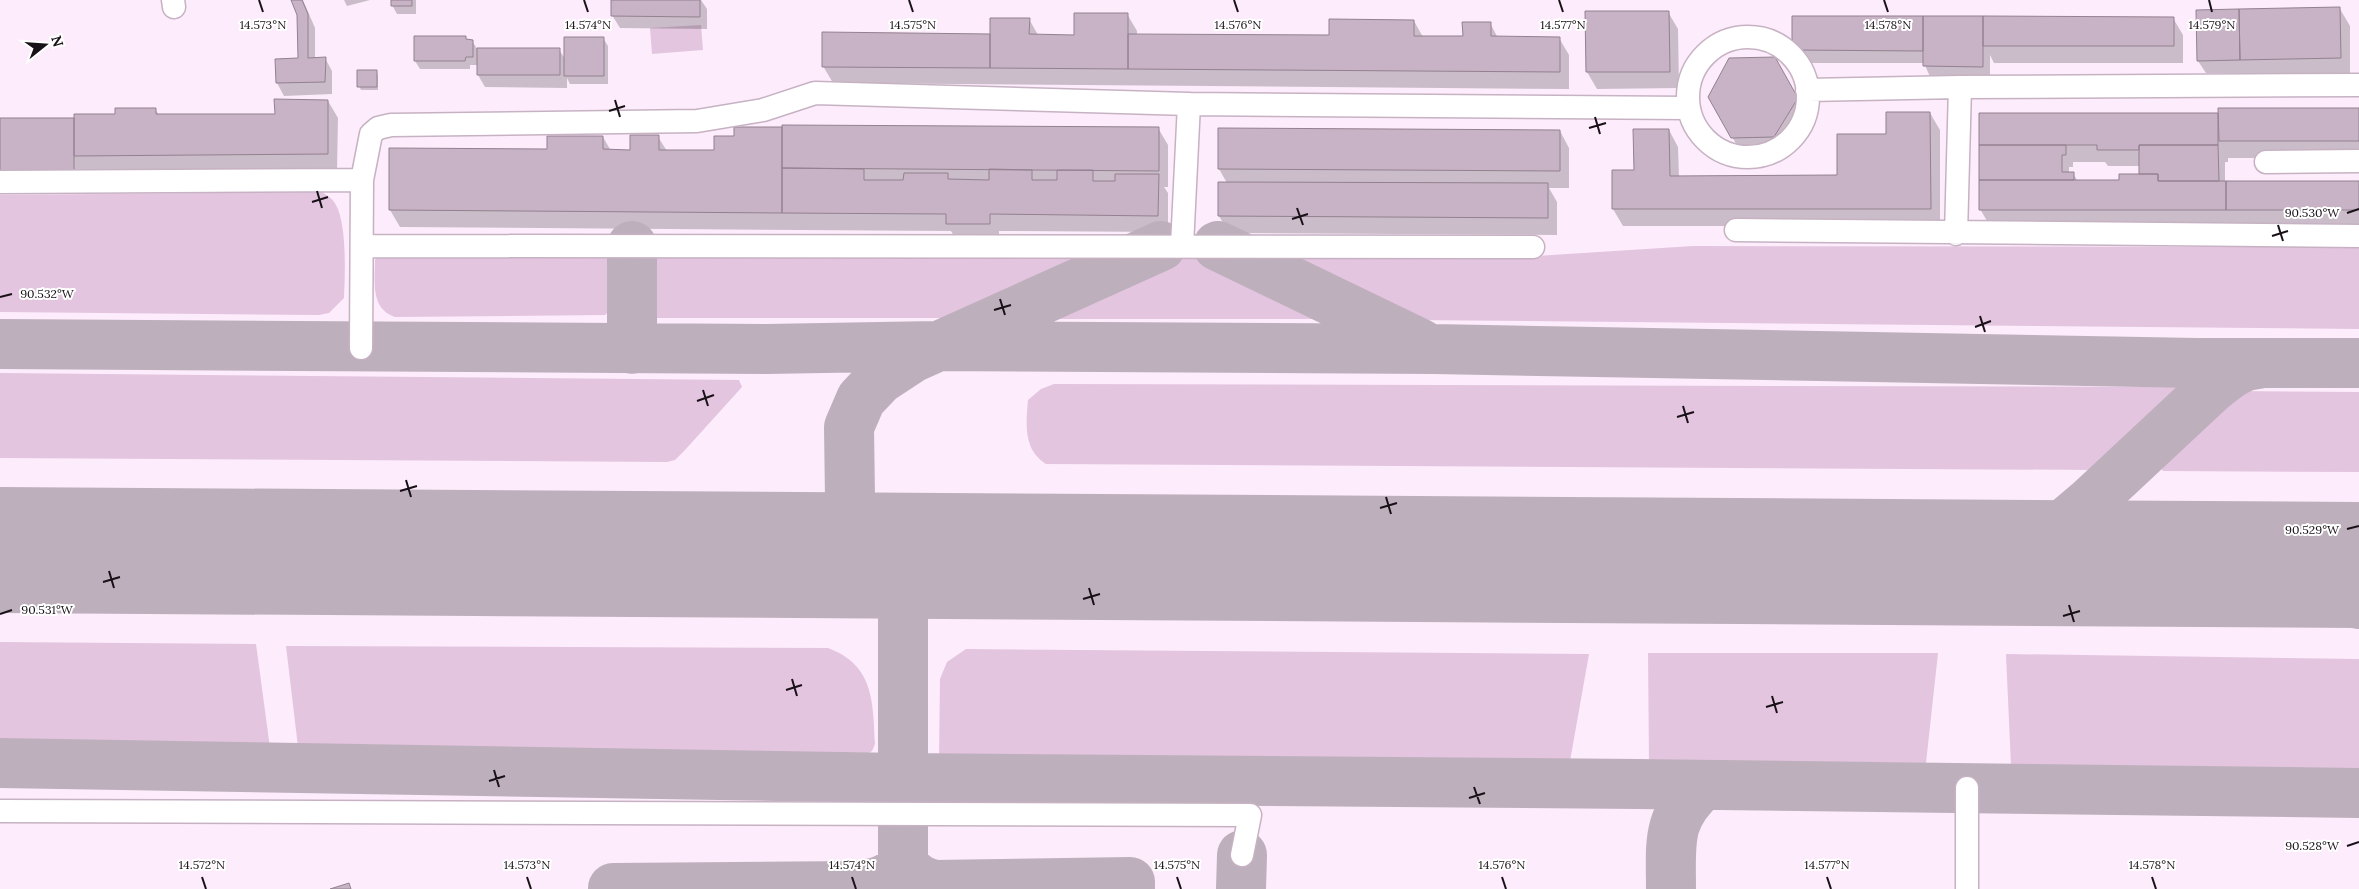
<svg xmlns="http://www.w3.org/2000/svg" width="2359" height="889" font-family="Lora,serif">
<style>
.green{fill:#e3c5df}
.shadow{fill:#0003;fill-rule:evenodd}
.lines{fill:none;stroke-linecap:round;stroke-linejoin:round}
.taxiway{stroke:#beafbc;stroke-width:50}
.runway{stroke:#beafbc;stroke-width:126}
.building{fill:#c7b3c5;stroke:#938090}
.minor-casing{stroke:#c6b2c3;stroke-width:25}
.minor{stroke:#fff;stroke-width:22}
.ticks{fill:none;stroke:#181117;stroke-width:2}
.ticks-label{font-size:12px;text-anchor:middle;fill:#181117;stroke:#fff;stroke-width:4;stroke-linejoin:round;paint-order:stroke}
</style>
<rect width="100%" height="100%" fill="#fdecfb"/>
<path class="green" d="M701,25L703,50L652,54L650,28Z
M322,192C328,196 333,199 336,205C347,225 345,275 344,298L329,313L319,315L0,312V195Z
M1693,246L2359,247V329L1412,320L1397,316L1264,254L1536,256Z
M378,255L605,256L614,269V306L605,315L395,317C370,309 375,281 375,260Z
M657,255H1105L1104,259L956,318H651L644,310V267Z
M1188,255L1327,307L1332,311V319H1041L1038,316V313L1043,311Z
M0,373L739,380L742,387L685,450L675,460L667,462L0,458Z
M1054,384L2185,387L2098,470L1046,464C1023,449 1026,424 1028,400L1041,389Z
M2235,391L2359,392V472L2163,471L2158,465Z
M0,642L256,644L270,748L0,745Z
M286,646L828,648C874,665 873,702 875,744L872,751L863,756L298,747Z
M966,649L1589,654L1570,761L939,760L940,679L947,662Z
M1648,653H1938L1926,763L1649,761Z
M2006,654L2359,659V770L2011,766Z"/>
<path class="shadow" d="M292,0H303L315,28V59L325,58L332,71V94L284,96L277,83L299,60L298,15Z
M344,0H370L347,6Z
M392,0H416V14H397L392,5Z
M612,0H701L707,9V29L620,28L612,15Z
M2340,9L2350,26V75L2251,77L2249,73H2206L2198,61Z
M1668,12L1678,29L1679,88L1597,89L1587,72Z
M1127,14L1137,31V36L1330,37L1414,21L1423,37H1464L1490,23L1498,38H1559L1569,55V89L833,83L823,66L992,35L1029,19L1038,35L1075,36Z
M2173,18L2183,35V63H1994L1990,55V79H1931L1924,63H1801L1793,50Z
M603,38L608,46V84H570L567,78V88L485,87L478,75V65H470V69H420L415,61L467,41H472L478,50H559L566,60Z
M1775,59L1807,116L1784,154H1742L1709,97Z
M376,71L378,75V90H361L359,86Z
M328,101L338,118L337,171L0,190V119L75,120L155,109L159,115H276Z
M2359,109V158H2228V162H2225V182H2359V227L1990,226L1980,209V114H2220ZM2073,162H2105L2108,166H2140V176L2120,182H2078L2073,173H2069V167H2073Z
M1930,113L1940,130V226H1623L1613,209L1635,171L1669,130L1678,147L1679,177H1838L1887,135Z
M783,128H1158L1168,145V187H1164L1168,193V232L999,231V241H957L951,231L400,227L390,210L549,150L603,137L611,151H631L658,137L667,151H715L735,138Z
M1560,131L1569,148V188H1549L1557,202V235L1229,233L1219,216V183H1227L1219,169Z"/>
<g class="lines">
<path class="taxiway" d="M1218,246L1421,344
M0,344L767,349L936,346L1433,349L2197,363H2359
M632,349V246
M2091,501C2080,530 2084,540 2103,564
M819,555C838,536 845,525 850,498
M2018,563L2091,501L2212,388C2226,377 2239,365 2258,364
M2223,564L2359,604
M903,605L890,576L865,539L855,516L850,498L849,427L861,399L880,379L912,358L1161,246
M0,763L903,778L1638,784L2359,793
M613,888L857,886C877,883 891,880 903,864C913,876 920,882 935,885L1130,882V889
M903,889V605L913,577L928,556
M1241,889L1242,855
M1671,889C1671,843 1666,818 1703,785"/>
<path class="runway" d="M0,550L2359,565"/>
</g>
<path class="building" d="M291,0H302L308,14V58L326,57L325,82L276,83L275,59L298,58L297,15Z
M391,0H412V6H391Z
M611,0H700V17L611,16Z
M2340,7L2341,58L2240,60L2239,9Z
M2239,9L2240,60L2197,61L2196,10Z
M1585,11H1669L1670,72H1586Z
M1074,13H1128V69L990,68V18H1030L1029,34L1074,35Z
M1792,16H1923V51L1792,50Z
M1923,16H1983V67L1923,66Z
M1983,16L2174,17V46H1983Z
M1329,19L1414,20V36H1463L1462,22H1491V36L1560,37V72L1128,69V34L1329,35Z
M822,32L990,34V68L822,67Z
M414,36H466V39L473,40V57H466L465,61H414Z
M564,37H604V76H564Z
M477,48H560V75H477Z
M1775,57L1798,98L1774,137L1731,138L1708,97L1729,58Z
M357,70H377V87H357Z
M274,99L328,100V154L74,156V114H115V108H156V114H275Z
M2218,108H2359V141H2219Z
M1886,112H1930L1931,209H1612V170H1634L1633,129H1669L1670,176L1837,175V134H1886Z
M1979,113H2218V145H2139V150H2097V145H1979Z
M0,118H74V173H0Z
M782,125L1159,127V171L782,168Z
M734,127H782V213L389,210V148L547,149V136H603V149L630,150V135H659V150H714V136H734Z
M1218,128L1560,130V171L1218,169Z
M1979,145H2066V155H2062V172H2074V180H1979Z
M2139,145H2218L2219,181H2158V174H2139Z
M782,168L864,169V180H903L904,173H948V179L989,180V169L1032,170V180H1057V170H1093V181H1115V174H1159L1158,216L990,214V224H946V214L782,213Z
M2119,174H2158V181H2226V210H1979V180H2119Z
M2226,181H2359V210H2226Z
M1218,182L1548,183V218L1218,216Z
M349,883L351,889H330Z"/>
<g class="lines">
<g class="minor-casing">
<path id="minor" d="M173,0L174,7
M1688 97a60 60 0 1 1 120 0a60 60 0 1 1-120 0Z
M1807,90L1960,87L2359,85
M2266,162L2359,161
M0,182L362,180
M1736,230L2359,236
M1956,234L1960,87
M362,246L1533,247
M1182,246L1189,104
M361,348L362,180L371,134L378,128L391,125L697,121L763,110L815,93L1189,104L1688,108
M1967,788V889
M0,811L1250,815L1242,855"/>
</g>
<use href="#minor" class="minor"/>
</g>
<path class="ticks" d="M259,0L263,12M584,0L588,12M909,0L913,12M1234,0L1238,12M1559,0L1563,12M1884,0L1888,12M2209,0L2212,12M615,100L620,117M609,111L625,106M1595,117L1600,134M1589,128L1606,123M317,191L322,208M312,202L328,197M1297,208L1303,225M2347,213L2359,209M1292,219L1308,214M2278,225L2283,241M2272,236L2288,231M0,297L12,294M1000,299L1005,315M994,310L1011,305M1980,316L1985,332M1975,327L1991,321M703,390L708,406M697,401L714,395M1683,406L1688,423M1677,417L1694,412M406,480L411,497M400,491L417,486M1386,497L1391,514M1380,508L1397,503M2347,529L2359,526M109,571L114,588M103,582L120,577M1089,588L1094,605M1083,599L1100,594M2069,605L2074,622M0,614L12,610M2063,616L2080,611M792,679L797,696M786,690L802,685M1772,696L1777,713M1766,707L1783,702M494,770L499,787M489,781L505,776M1474,787L1480,804M1469,798L1485,793M2347,846L2359,842M202,877L206,889M527,877L531,889M852,877L856,889M1177,877L1181,889M1502,877L1506,889M1827,877L1831,889M2152,877L2156,889"/>
<g class="ticks-label">
<text x="263" y="29">14.573°N</text>
<text x="588" y="29">14.574°N</text>
<text x="913" y="29">14.575°N</text>
<text x="1238" y="29">14.576°N</text>
<text x="1563" y="29">14.577°N</text>
<text x="1888" y="29">14.578°N</text>
<text x="2212" y="29">14.579°N</text>
<text x="2312" y="217">90.530°W</text>
<text x="47" y="298">90.532°W</text>
<text x="2312" y="534">90.529°W</text>
<text x="47" y="614">90.531°W</text>
<text x="2312" y="850">90.528°W</text>
<text x="202" y="869">14.572°N</text>
<text x="527" y="869">14.573°N</text>
<text x="852" y="869">14.574°N</text>
<text x="1177" y="869">14.575°N</text>
<text x="1502" y="869">14.576°N</text>
<text x="1827" y="869">14.577°N</text>
<text x="2152" y="869">14.578°N</text>
</g>
<g transform="translate(45 45) rotate(73)" stroke="#ffffff" stroke-width="4" paint-order="stroke">
<path d="M0-4L9 19L0 12L-9 19Z" fill="#181117"/>
<text y="-8" font-size="14" font-weight="bold" text-anchor="middle" fill="#181117">N</text>
</g>
</svg>
